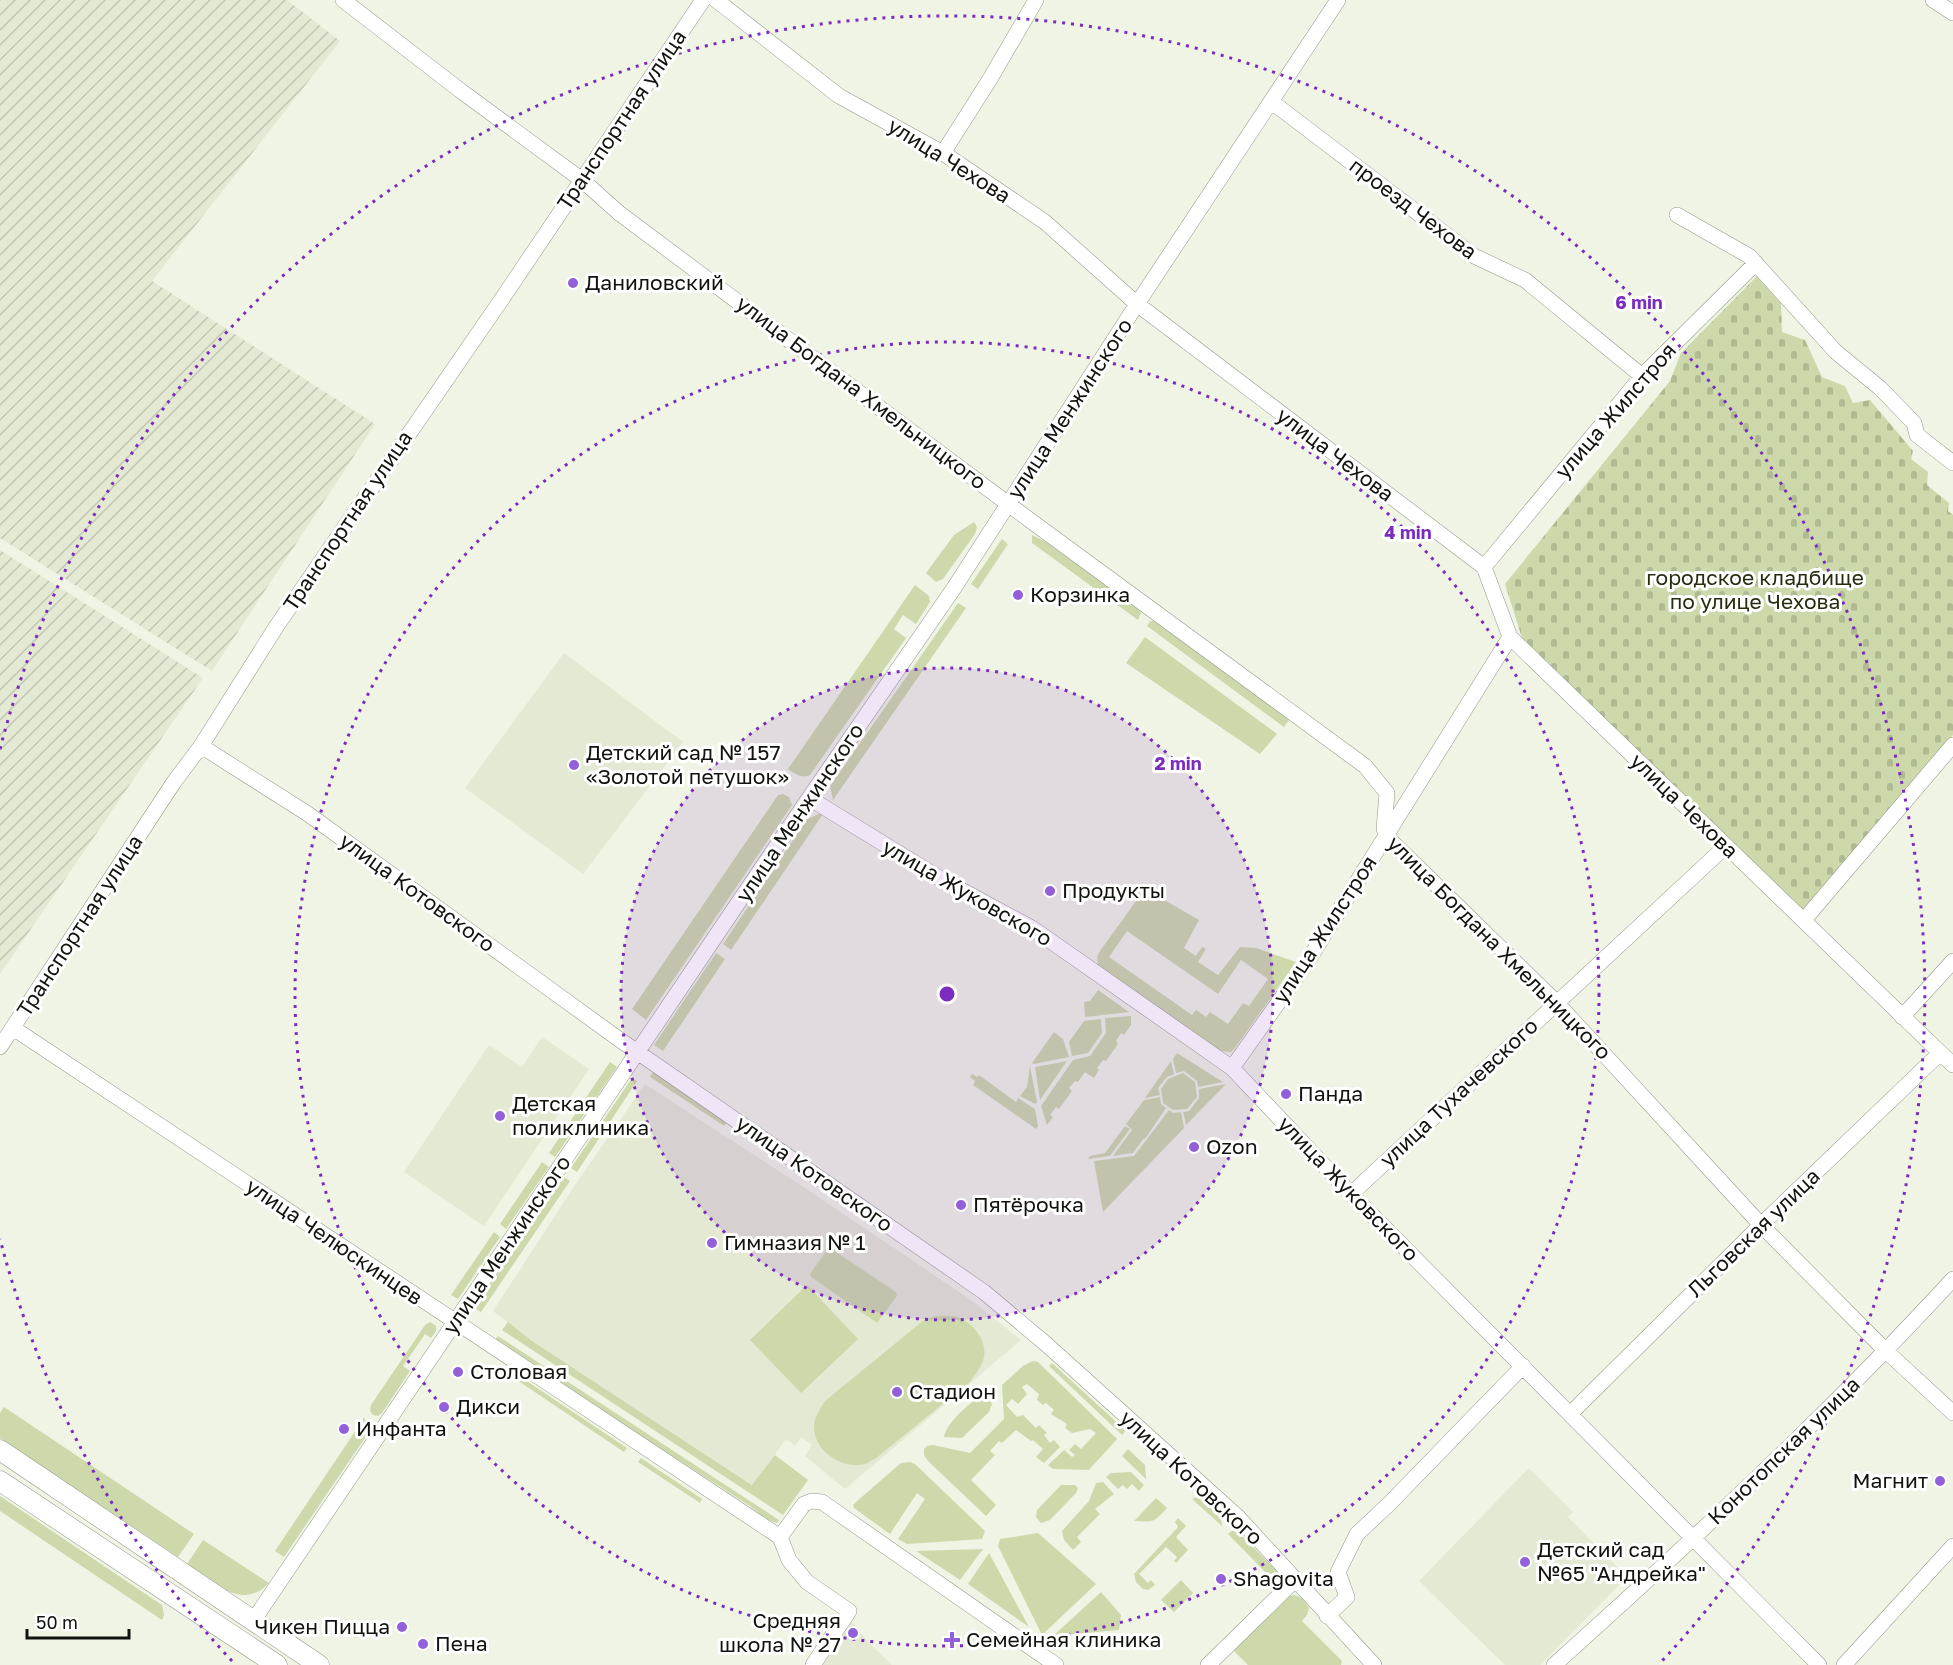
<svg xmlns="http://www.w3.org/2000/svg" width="1953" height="1665" font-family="'Golos Text',sans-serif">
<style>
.built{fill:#e3e9d3}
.industrial{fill:url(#industrial-furrows)}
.green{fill:#cdd9ab;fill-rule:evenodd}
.cemetery{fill:url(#cemetery-stones)}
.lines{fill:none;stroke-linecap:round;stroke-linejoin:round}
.minor-casing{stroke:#94988a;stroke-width:16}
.major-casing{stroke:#94988a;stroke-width:21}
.minor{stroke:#fff;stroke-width:15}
.major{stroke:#fff;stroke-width:20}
.ring{fill:none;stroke:#7b2cbf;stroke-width:3;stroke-dasharray:3 6}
.poi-dot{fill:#9260d9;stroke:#fff;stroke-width:2}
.labels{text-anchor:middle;stroke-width:6;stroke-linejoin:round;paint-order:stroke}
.street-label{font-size:21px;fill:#11130e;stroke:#fff}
.poi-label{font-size:21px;fill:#11130e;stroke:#fff;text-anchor:start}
.park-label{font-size:21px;fill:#272e0f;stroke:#fff}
.centre{fill:#7b2cbf;stroke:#fff;stroke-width:3}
.ring-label{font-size:18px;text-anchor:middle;font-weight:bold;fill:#7b2cbf;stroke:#fff;stroke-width:6;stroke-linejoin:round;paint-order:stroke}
</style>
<defs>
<pattern id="industrial-furrows" width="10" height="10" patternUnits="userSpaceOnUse" patternTransform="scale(1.5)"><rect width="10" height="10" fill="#e3e9d3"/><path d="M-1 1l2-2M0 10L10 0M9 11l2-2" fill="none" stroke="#c2c7b4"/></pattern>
<pattern id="cemetery-stones" width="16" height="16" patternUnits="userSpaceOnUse" patternTransform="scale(1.5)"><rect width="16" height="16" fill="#cdd9ab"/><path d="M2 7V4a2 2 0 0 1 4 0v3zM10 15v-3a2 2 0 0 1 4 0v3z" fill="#afb992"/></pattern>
</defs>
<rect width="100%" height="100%" fill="#eff4e5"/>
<path class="built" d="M564,653L683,742L583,874L465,788Z
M542,1037L589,1069L484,1226L404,1172L489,1045L522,1067Z
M645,1084L802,1186L971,1300L1021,1340L845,1489L805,1456L812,1445L801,1437L795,1446L786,1439L753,1485L532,1341L493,1311L575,1185Z
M1529,1468L1573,1512L1568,1517L1627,1577L1540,1665H1505L1419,1581Z
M852,1622L871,1645L892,1665H823Z"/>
<path class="industrial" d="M0,0H287L340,41L152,281L375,424L212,671L0,538Z
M0,550L203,678L0,974Z"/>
<path class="green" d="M974,522L977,527L975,534L943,579L936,582L926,573L954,535Z
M1032,535L1046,542L1139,609L1141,613L1138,620L1032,543Z
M1002,539L1008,544L978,589L971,584Z
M915,585L929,596L930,602L916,624L903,615L894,629L906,638L810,775C801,779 795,774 788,769Z
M958,603L966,608L833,800L830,786Z
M1150,621H1156L1291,717L1284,727L1147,626Z
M1145,637L1277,734L1260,754L1126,663Z
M783,794L789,797L792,805L646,1020L632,1009L778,795Z
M819,814H823L731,950L723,944L807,819Z
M1149,891L1199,920L1184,948L1196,956L1202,947L1206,949L1198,962L1218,975L1240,947L1256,948L1296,962L1235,1048L1231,1052L1221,1051L1098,965L1097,957L1100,951L1141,894ZM1127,931L1218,994L1241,960L1268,979L1249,1006L1243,1003L1228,1024L1210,1012L1206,1017L1196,1010L1192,1015L1109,957Z
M716,953L725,959L663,1051L654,1045Z
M1098,990L1129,1012L1085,1017L1084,1002L1090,1001Z
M1131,1016V1025L1124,1035L1121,1033L1116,1041L1118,1044L1106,1061L1103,1060L1097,1068L1099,1070L1094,1078L1085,1072L1078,1082L1075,1081L1069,1088L1072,1091L1059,1109L1056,1107L1050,1115L1053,1117L1047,1125L1041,1106L1073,1060L1090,1056L1106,1033L1105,1018Z
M1101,1019L1102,1033L1088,1053L1072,1056L1069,1042L1084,1021Z
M1054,1032L1063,1039L1069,1057L1034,1064L1032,1063Z
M1177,1053L1223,1082L1198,1087L1197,1081L1184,1071L1176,1073L1173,1059Z
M1067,1061L1040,1100L1035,1067Z
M1171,1061L1174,1074L1167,1077L1158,1088L1160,1095L1145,1098Z
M610,1062L617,1067L555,1157L549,1153Z
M1030,1066L1037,1102L1035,1104L1020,1096L1027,1087Z
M653,1072L727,1122L724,1126L650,1077Z
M1183,1073L1195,1082L1197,1097L1187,1109L1173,1110L1163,1103L1161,1089L1168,1079Z
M972,1074L977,1077L979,1075L1016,1102L1018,1098L1035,1109L1038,1126L1036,1129L973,1085L975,1081L970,1077Z
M632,1078L637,1081L577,1172L571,1168Z
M1226,1084L1189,1122L1186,1125L1183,1112L1189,1111L1199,1098V1089Z
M1160,1097L1161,1104L1166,1108L1145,1139L1144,1138L1133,1153L1113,1156L1132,1130L1126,1124L1144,1100Z
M1169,1110L1173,1113L1181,1112L1184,1128L1103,1212L1094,1161L1134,1156Z
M1125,1126L1130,1129L1110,1156L1088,1159L1090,1156L1105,1153Z
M542,1162L549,1167L506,1229L500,1224Z
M564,1177L570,1181L481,1312L475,1308Z
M494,1232L500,1237L458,1299L451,1295Z
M830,1248L896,1292L897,1296L877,1323L811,1277L810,1274L827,1250Z
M807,1285L858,1339L801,1393L750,1340Z
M936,1316C944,1316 953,1315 960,1318C974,1324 987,1341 984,1357C982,1367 975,1374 970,1382L876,1458C871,1461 865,1465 859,1465C838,1467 814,1449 814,1427C814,1417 820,1409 825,1401L924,1320Z
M430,1322L436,1326V1331L431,1338L425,1334L403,1366L410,1371L382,1413L378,1416L373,1415L370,1411L371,1405L425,1325Z
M508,1322L532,1341L752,1485L775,1455L808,1480L783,1515L502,1330Z
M498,1336L779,1520L777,1523L768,1520L750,1506L494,1341Z
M1033,1361L1038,1362L1117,1439L1089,1470L1053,1469L1048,1465L1064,1450L1072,1457L1075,1455L1069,1450L1075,1444L1081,1449L1096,1433L1090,1429L1072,1433L1065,1428L1067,1424L1051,1414L1054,1410L1046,1403L1043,1405L1037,1400L1039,1394L1027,1384L1022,1387L1027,1394L1018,1404L1012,1399L1006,1405L1017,1417L1023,1415L1036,1428L1039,1425L1047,1433L1044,1435L1050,1443L1054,1440L1060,1447L1044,1463L1036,1457L1043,1449L1033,1440L1031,1441L1016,1430L1002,1443L999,1441L990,1451L995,1455L971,1480L996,1505L986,1516L928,1461L924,1455V1449L927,1446L933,1445L970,1453L1004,1419L1002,1385L1023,1366Z
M1052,1363L1123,1428L1125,1432L1122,1435L1049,1366Z
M513,1372L627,1448L624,1452L511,1376Z
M981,1397L989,1400L992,1404L989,1412L962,1438L944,1437C946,1424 969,1402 981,1397Z
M4,1407L194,1534L178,1557L0,1438V1413Z
M364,1418L370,1425L369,1432L284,1557L275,1551Z
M1128,1449L1145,1465L1146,1479L1122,1456Z
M641,1458L702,1499L700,1503L638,1462Z
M910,1462L915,1464L985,1531L982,1539L907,1544L898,1539L925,1499L917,1493L890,1534L854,1508L853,1505L856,1502L901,1463Z
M1131,1472L1144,1485L1139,1491L1132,1484L1127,1489L1123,1485L1118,1489L1106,1477L1111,1473Z
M1103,1482L1114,1494L1095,1509L1100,1514L1077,1537L1081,1542L1073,1550L1064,1540L1062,1531L1089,1501L1096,1483Z
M1061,1485H1075L1078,1488L1076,1493L1050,1520L1041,1523L1036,1517L1037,1510Z
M0,1496L162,1605L164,1615L162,1620L0,1511Z
M1196,1497L1202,1499L1221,1518L1222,1526L1192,1499Z
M1156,1498L1167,1508C1154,1523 1153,1522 1134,1521Z
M1178,1518L1186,1526L1176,1537L1188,1550L1176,1563L1174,1561L1177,1557L1166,1547L1139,1574L1148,1583L1151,1580L1155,1585L1148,1590L1143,1589L1136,1582L1134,1574L1178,1527L1175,1522Z
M1233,1530L1238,1532L1277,1571L1278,1575L1274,1581L1228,1534Z
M1038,1533L1096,1584L1042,1635L998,1546L1000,1539Z
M203,1540L269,1583C242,1612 212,1581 187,1564Z
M983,1549L960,1580L916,1551Z
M989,1553L1029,1627L968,1584Z
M1181,1580L1193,1593L1174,1612L1161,1600Z
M1101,1592L1121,1615L1119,1630L1053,1636Z
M1295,1595L1303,1599L1309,1608L1307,1615L1302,1621L1342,1661L1341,1665H1248L1233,1650L1289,1596Z"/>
<path class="cemetery" d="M1758,275L1781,303L1782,332L1805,340L1822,377L1845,386L1853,403L1870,400L1913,451L1911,459L1928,472L1927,485L1949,503L1948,511L1953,515V735L1803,914L1522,638L1505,584L1670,381L1681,353Z"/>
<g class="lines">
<g class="minor-casing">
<path id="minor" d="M343,0L461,91L582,180L619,213L1031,521L1365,766L1387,793L1384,829L1387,837L1556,1002L1761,1225L1886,1351L1953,1413
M716,0L839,96L943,153L1045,222L1137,304L1484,567L1510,637L1953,1065
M1933,0L1953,13
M1272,102L1474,256L1525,280L1642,376
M943,153L990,79L1036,0
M1677,215L1749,256L1836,352L1880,388L1914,423L1917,435L1953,463
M1484,567L1642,376L1756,263
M201,746L308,814L620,1040L984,1292L1046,1344L1238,1517L1374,1665
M809,798L941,879L1032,928L1232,1068L1351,1194L1819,1665
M1804,920L1953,745
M1902,1017L1953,961
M13,1028L780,1537L789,1560L807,1582L849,1611L813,1665
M0,1047L174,782L201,746L276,627L506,293L703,0
M1232,1068L1309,959L1510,637
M1351,1194L1726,846
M1570,1414L1761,1225L1940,1053
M780,1537L804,1504L812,1501L822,1502L1056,1665
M1327,1616L1347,1597L1338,1572L1357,1534L1389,1504L1523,1366
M253,1621L809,798L954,588L1137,304L1338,0
M1208,1665L1295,1580
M1554,1665C1692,1541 1828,1415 1953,1279
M1844,1665L1953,1546"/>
</g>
<g class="major-casing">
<path id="major" d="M0,1450L319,1665
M0,1481L277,1665"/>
</g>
<use href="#minor" class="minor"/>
<use href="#major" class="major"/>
</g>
<circle cx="947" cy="994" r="326" fill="#7b2cbf" fill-opacity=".12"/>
<g class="ring">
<circle cx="947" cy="994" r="326"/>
<circle cx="947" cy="994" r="652"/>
<path d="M232 1661A978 978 0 0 1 0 1239M0 749A978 978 0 1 1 1662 1661"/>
</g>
<g class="poi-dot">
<circle cx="573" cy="283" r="6"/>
<circle cx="1018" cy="595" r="6"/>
<circle cx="574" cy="765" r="6"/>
<circle cx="1050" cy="891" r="6"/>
<circle cx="1286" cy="1094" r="6"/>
<circle cx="500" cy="1116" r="6"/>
<circle cx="1194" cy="1147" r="6"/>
<circle cx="961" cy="1205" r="6"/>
<circle cx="712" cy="1243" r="6"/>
<circle cx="458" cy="1372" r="6"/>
<circle cx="897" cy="1392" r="6"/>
<circle cx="444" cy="1407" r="6"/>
<circle cx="344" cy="1429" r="6"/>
<circle cx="1940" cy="1481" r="6"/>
<circle cx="1525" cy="1562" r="6"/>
<circle cx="1221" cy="1579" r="6"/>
<circle cx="402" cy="1627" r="6"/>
<circle cx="853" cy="1633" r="6"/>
<path d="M949 1631h6v6h6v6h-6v6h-6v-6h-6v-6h6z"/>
<circle cx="423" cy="1644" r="6"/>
</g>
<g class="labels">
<g class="street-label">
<text transform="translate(622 120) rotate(-56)" y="7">Транспортная улица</text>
<text transform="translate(949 161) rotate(32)" y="7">улица Чехова</text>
<text transform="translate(1413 209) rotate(37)" y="7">проезд Чехова</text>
<text transform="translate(861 393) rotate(37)" y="7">улица Богдана Хмельницкого</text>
<text transform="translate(1070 409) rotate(-57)" y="7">улица Менжинского</text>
<text transform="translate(1616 411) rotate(-49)" y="7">улица Жилстроя</text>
<text transform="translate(1335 455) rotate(37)" y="7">улица Чехова</text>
<text transform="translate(348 521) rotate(-56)" y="7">Транспортная улица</text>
<text transform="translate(1684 806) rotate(44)" y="7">улица Чехова</text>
<text transform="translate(800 813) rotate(-56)" y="7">улица Менжинского</text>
<text transform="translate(417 893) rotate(36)" y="7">улица Котовского</text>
<text transform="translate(967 893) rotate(30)" y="7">улица Жуковского</text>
<text transform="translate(80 926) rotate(-57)" y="7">Транспортная улица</text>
<text transform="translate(1325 930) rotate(-57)" y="7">улица Жилстроя</text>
<text transform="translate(1499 948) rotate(45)" y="7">улица Богдана Хмельницкого</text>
<text transform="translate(1459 1093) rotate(-43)" y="7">улица Тухачевского</text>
<text transform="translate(814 1174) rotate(35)" y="7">улица Котовского</text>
<text transform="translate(1348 1189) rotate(46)" y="7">улица Жуковского</text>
<text transform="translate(1754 1233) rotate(-44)" y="7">Льговская улица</text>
<text transform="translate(334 1242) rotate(34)" y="7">улица Челюскинцев</text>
<text transform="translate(507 1245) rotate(-56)" y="7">улица Менжинского</text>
<text transform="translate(1784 1451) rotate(-44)" y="7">Конотопская улица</text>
<text transform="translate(1191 1478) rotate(43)" y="7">улица Котовского</text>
</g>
<g class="poi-label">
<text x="585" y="290">Даниловский</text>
<text x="1030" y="602">Корзинка</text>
<text x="586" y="760">Детский сад № 157<tspan x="586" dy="24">«Золотой петушок»</tspan></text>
<text x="1062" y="898">Продукты</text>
<text x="1298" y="1101">Панда</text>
<text x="512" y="1111">Детская<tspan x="512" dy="24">поликлиника</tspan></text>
<text x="1206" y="1154">Ozon</text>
<text x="973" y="1212">Пятёрочка</text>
<text x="724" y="1250">Гимназия № 1</text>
<text x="470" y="1379">Столовая</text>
<text x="909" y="1399">Стадион</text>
<text x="456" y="1414">Дикси</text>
<text x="356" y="1436">Инфанта</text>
<text x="1928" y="1488" text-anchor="end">Магнит</text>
<text x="1537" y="1557">Детский сад<tspan x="1537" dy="24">№65 "Андрейка"</tspan></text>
<text x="1233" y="1586">Shagovita</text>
<text x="841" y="1628" text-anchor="end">Средняя<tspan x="841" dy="24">школа № 27</tspan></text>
<text x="390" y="1634" text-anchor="end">Чикен Пицца</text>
<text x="966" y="1647">Семейная клиника</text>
<text x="435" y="1651">Пена</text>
</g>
<g class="park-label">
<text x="1755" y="585">городское кладбище<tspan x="1755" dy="24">по улице Чехова</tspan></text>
</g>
</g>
<circle cx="947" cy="994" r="9" class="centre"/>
<g class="ring-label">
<text x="1639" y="309">6 min</text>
<text x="1408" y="539">4 min</text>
<text x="1178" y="770">2 min</text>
</g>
<path d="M27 1629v9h102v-9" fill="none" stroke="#11130e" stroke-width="3"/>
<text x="36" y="1629" font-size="18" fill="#11130e" stroke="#ffffff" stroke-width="4.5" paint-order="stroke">50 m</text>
</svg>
